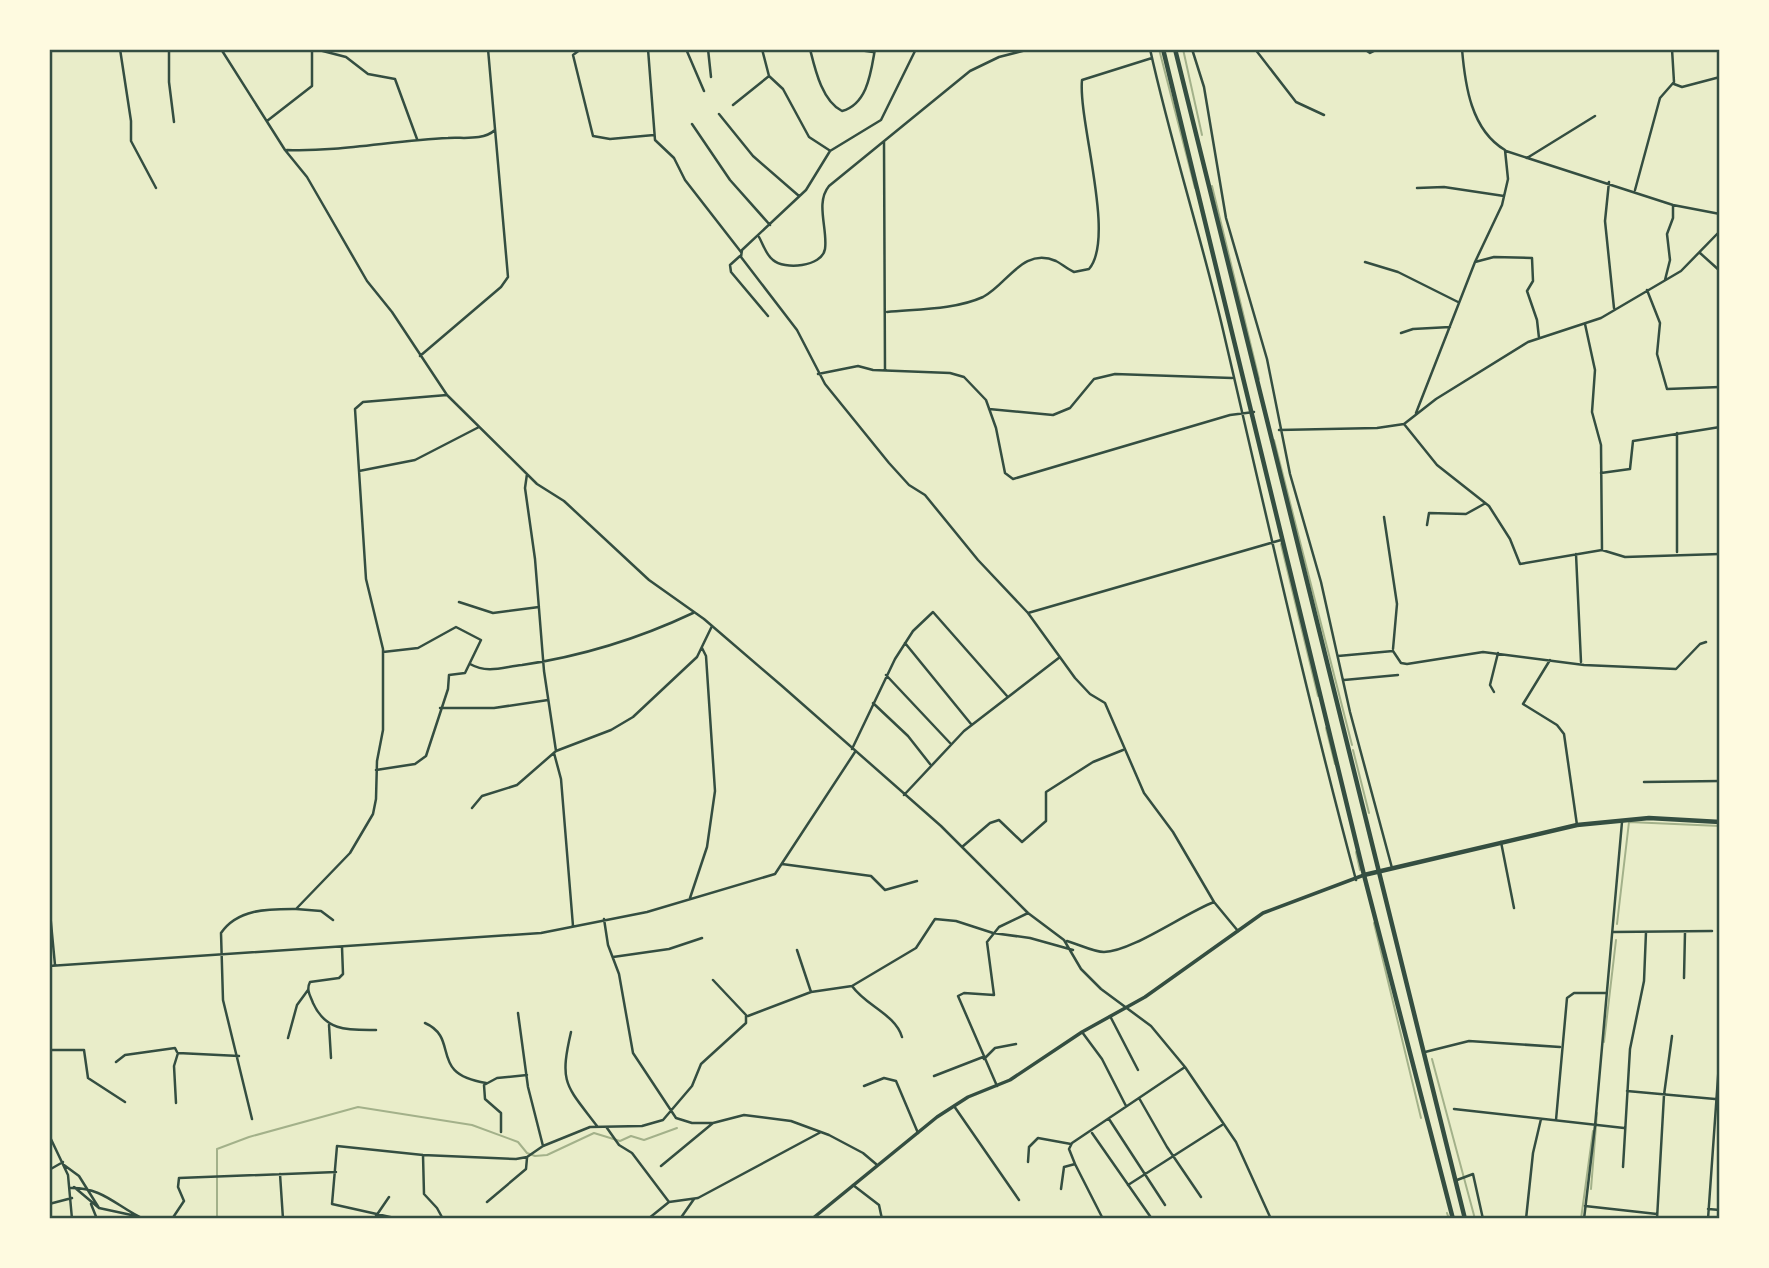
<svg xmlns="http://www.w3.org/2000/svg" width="1769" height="1268" font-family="'Work Sans',sans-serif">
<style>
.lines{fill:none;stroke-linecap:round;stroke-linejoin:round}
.stream{stroke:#a3b18a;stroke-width:2}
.minor{stroke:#344e41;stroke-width:2.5}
.tertiary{stroke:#344e41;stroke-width:3.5}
.primary{stroke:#344e41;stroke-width:4.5}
.trunk{stroke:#344e41;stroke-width:4.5}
.neatline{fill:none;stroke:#344e41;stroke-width:2.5}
</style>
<rect width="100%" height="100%" fill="#e9edc9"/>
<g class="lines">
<path class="stream" d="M1159,49L1195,188
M1183,49L1202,135
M1212,186L1259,379
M1274,440L1352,745
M1281,544L1318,696
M1326,728L1335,764
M1353,750L1369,813
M1629,822L1720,826
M1356,852L1360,870
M1374,923L1421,1118
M1617,924L1629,822
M1604,1042L1616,940
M1432,1059L1475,1219
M1591,1189L1597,1113
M1447,1213L1449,1219
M217,1219V1149L249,1137L358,1107L472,1125L518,1142L527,1153L535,1156L547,1155L594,1133L620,1141L631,1136L644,1140L677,1128
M1581,1219L1593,1131"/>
<path class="minor" d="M120,49L131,121V141L156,188
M169,49V82L174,122
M221,49L285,150L307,177L367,281L392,312L447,395L537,484L564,501L649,580L704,619L782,686L941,826L1028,913L1064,940L1081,969L1101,989L1151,1026L1185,1067L1236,1142L1271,1219
M315,49L346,57L368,74L395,79L417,139
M581,49L573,55L593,136L610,139L654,135
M648,49L655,140L674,158L685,180L741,252
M686,49L704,91
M708,49L711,77
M762,49L769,76L783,89L809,137L829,150
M810,49C815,69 822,101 842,111C868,104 871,71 875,49
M852,49L873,52
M916,49L881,120L830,151L806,190L742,250L741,257L797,330L825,384L889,463L909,485L925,495L978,560L1028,613L1075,678L1090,694L1105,703L1144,793L1173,832L1214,902L1238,931
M1150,49C1171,144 1201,236 1223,330C1266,514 1307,698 1356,880
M1192,49L1204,87L1226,218L1267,359L1290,474L1321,582L1350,712L1392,868
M1255,49L1296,102L1324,115
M1364,49L1370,53L1378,49
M1674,84L1682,87L1720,77
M733,105L769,76
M719,114L753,156L799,196
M267,121L312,86V49
M692,124L730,180L770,225
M884,142L885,370
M287,150C340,152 395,140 448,138C463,137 483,141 495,130
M1506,151L1673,205L1720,214
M1527,158L1595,116
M1609,182L1605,221L1614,308
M1417,188L1444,187L1504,196
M1635,190L1660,98L1674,82L1672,49
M759,237C763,244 766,255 773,260C784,270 822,267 825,249C828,229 815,203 829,186L970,71L999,57L1030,49
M1700,253L1720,271
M740,256L730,265L731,272L768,316
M1365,262L1398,272L1458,302
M1475,262L1494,257L1532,258L1533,281L1527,291L1537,320L1539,338
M1665,280L1670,260L1667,234L1673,218V205
M1647,290L1660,323L1657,354L1667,389L1720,387
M887,312C917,309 954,310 983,297C1007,285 1023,246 1056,261C1062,264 1067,269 1074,272L1089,269C1116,238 1078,121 1082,80L1152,58
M1585,324L1595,370L1592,412L1601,445L1602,550
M1401,333L1413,329L1450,327
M420,356L501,287L508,277L488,49
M818,374L858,366L873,370L950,373L964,377L986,400L996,428L1005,473L1013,479L1230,415L1254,412
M989,409L1053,415L1070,408L1094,379L1115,374L1232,378
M1416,413L1475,262L1502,205L1508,179L1505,150C1471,130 1465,85 1462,49
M1404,424L1437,465L1489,506L1510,539L1520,564L1602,550L1625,557L1720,554
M1279,430L1377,428L1404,424L1436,399L1528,342L1601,318L1681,271L1720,231
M359,471L415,460L479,427
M1601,473L1630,469L1633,441L1720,427
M527,474L525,488L535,559L544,671L556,751
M1384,517L1397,604L1393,649
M1427,525L1429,513L1466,514L1484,504
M1677,552V433
M1576,554L1581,662
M459,602L493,613L539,607
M1028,613L1281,540
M905,643L971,724
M1338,656L1393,651L1401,663L1407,664L1483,652L1584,665L1676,669L1700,644L1706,642
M1550,660L1523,704L1557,725L1564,734L1577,825
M470,664C488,674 503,667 522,665C583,656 638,639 693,613
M886,675L950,743
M1344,680L1398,675
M1494,692L1490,685L1498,653
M873,703L908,736L930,764
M440,708H494L548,700
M852,749L895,659L913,631L933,612L1007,696
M554,753L561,779L573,926
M49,764V769
M376,770L415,764L426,756L448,689L449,675L465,673L481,640L456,627L418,648L383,652
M1644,782L1720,781
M904,795L964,731L1060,657
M472,808L482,796L517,785L556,751L611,730L633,717L697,657L712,626
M1501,842L1514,908
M962,847L990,823L999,820L1022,842L1046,821V792L1093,762L1123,750
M782,864L871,876L885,890L917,881
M690,898L707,847L715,791L706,656L702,648
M49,902L55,965
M296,909L321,911L333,920
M604,919L608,945L619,974L633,1053L676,1118L692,1123H713L744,1115L791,1121L829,1135L863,1153L876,1164
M1613,932L1712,931
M1067,941C1078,944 1094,952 1104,952C1131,952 1185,913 1214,902
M342,947L343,974L339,978L310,982C306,990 310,995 313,1003C326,1032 349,1030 376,1030
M797,950L811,992
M613,957L669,949L702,938
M49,966L541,933L647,912L775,874L855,752
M1684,978L1685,932
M852,986C866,1006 895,1014 902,1037
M518,1013L528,1087L543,1146
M748,1016L811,992L852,986L916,948L935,919L956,921L993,933L1030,938L1073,950
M1110,1016L1138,1070
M425,1023C461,1039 427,1074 486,1083
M329,1025L331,1058
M571,1032C559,1084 566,1085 597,1126
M1082,1032L1102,1059L1126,1106
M288,1038L297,1005L308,990
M49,1050H84L88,1078L125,1102
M1425,1052L1469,1041L1560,1047
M984,1059L995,1048L1016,1044
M116,1062L125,1055L175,1048L177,1052
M934,1076L983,1057
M864,1086L884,1078L896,1081L918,1133
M997,1086L958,996L964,993L994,995L987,942L999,927L1028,913
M1627,1091L1715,1099
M1139,1098L1167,1147L1201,1197
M176,1103L174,1066L178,1053L239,1056
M954,1106L1019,1200
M1454,1109L1624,1128
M252,1119L223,1000L221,933C238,908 270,909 296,909L350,853L373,814L376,799L377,761L383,730V649L366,579L355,409L363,402L447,395
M1109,1119L1165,1205
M1556,1120L1567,998L1574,993H1606
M607,1128L619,1145L632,1153L669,1202
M501,1132V1113L485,1099L484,1085L497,1078L527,1075
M1092,1133L1152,1219
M49,1135L68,1175L72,1219
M423,1155L424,1194L437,1208L443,1219
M1028,1162L1029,1147L1038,1138L1071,1144
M1075,1164L1069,1149L1072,1143L1185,1067
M64,1165L79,1176L99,1208
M661,1166L713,1123
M1623,1167L1630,1049L1644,981L1646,932
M49,1170L63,1162
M280,1174L283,1219
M1457,1180L1473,1174L1483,1219
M853,1185L879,1205L882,1219
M1128,1185L1222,1125
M74,1187L99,1208L136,1216
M70,1188C103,1187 117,1207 144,1219
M1061,1189L1064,1167L1075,1164L1103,1219
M487,1202L526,1169L527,1158
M49,1204L72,1198
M91,1204L97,1219
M1585,1206L1657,1214
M1708,1209L1720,1210
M172,1219L184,1201L178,1187L179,1178L336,1172
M374,1219L389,1197
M399,1219L332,1204L337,1146L423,1155L516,1159L527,1157L543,1146L590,1127L642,1126L663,1120L692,1086L701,1064L746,1023V1015L713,980
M648,1219L669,1202L698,1198L821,1132
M680,1219L694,1199
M1526,1219L1533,1153L1541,1119
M1584,1219L1595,1126L1622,822
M1657,1219L1664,1095L1672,1036
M1708,1219L1720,1049"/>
<path class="tertiary" d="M812,1219L937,1117L968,1097L1010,1080L1082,1032L1145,997L1263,913L1364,875"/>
<path class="primary" d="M1364,875L1577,825L1649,818L1720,822"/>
<path class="trunk" d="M1163,49L1364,875L1453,1219
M1175,49L1465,1219"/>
</g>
<rect width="1769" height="1268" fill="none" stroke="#fefae0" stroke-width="102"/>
<rect x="51" y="51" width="1667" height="1166" class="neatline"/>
</svg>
